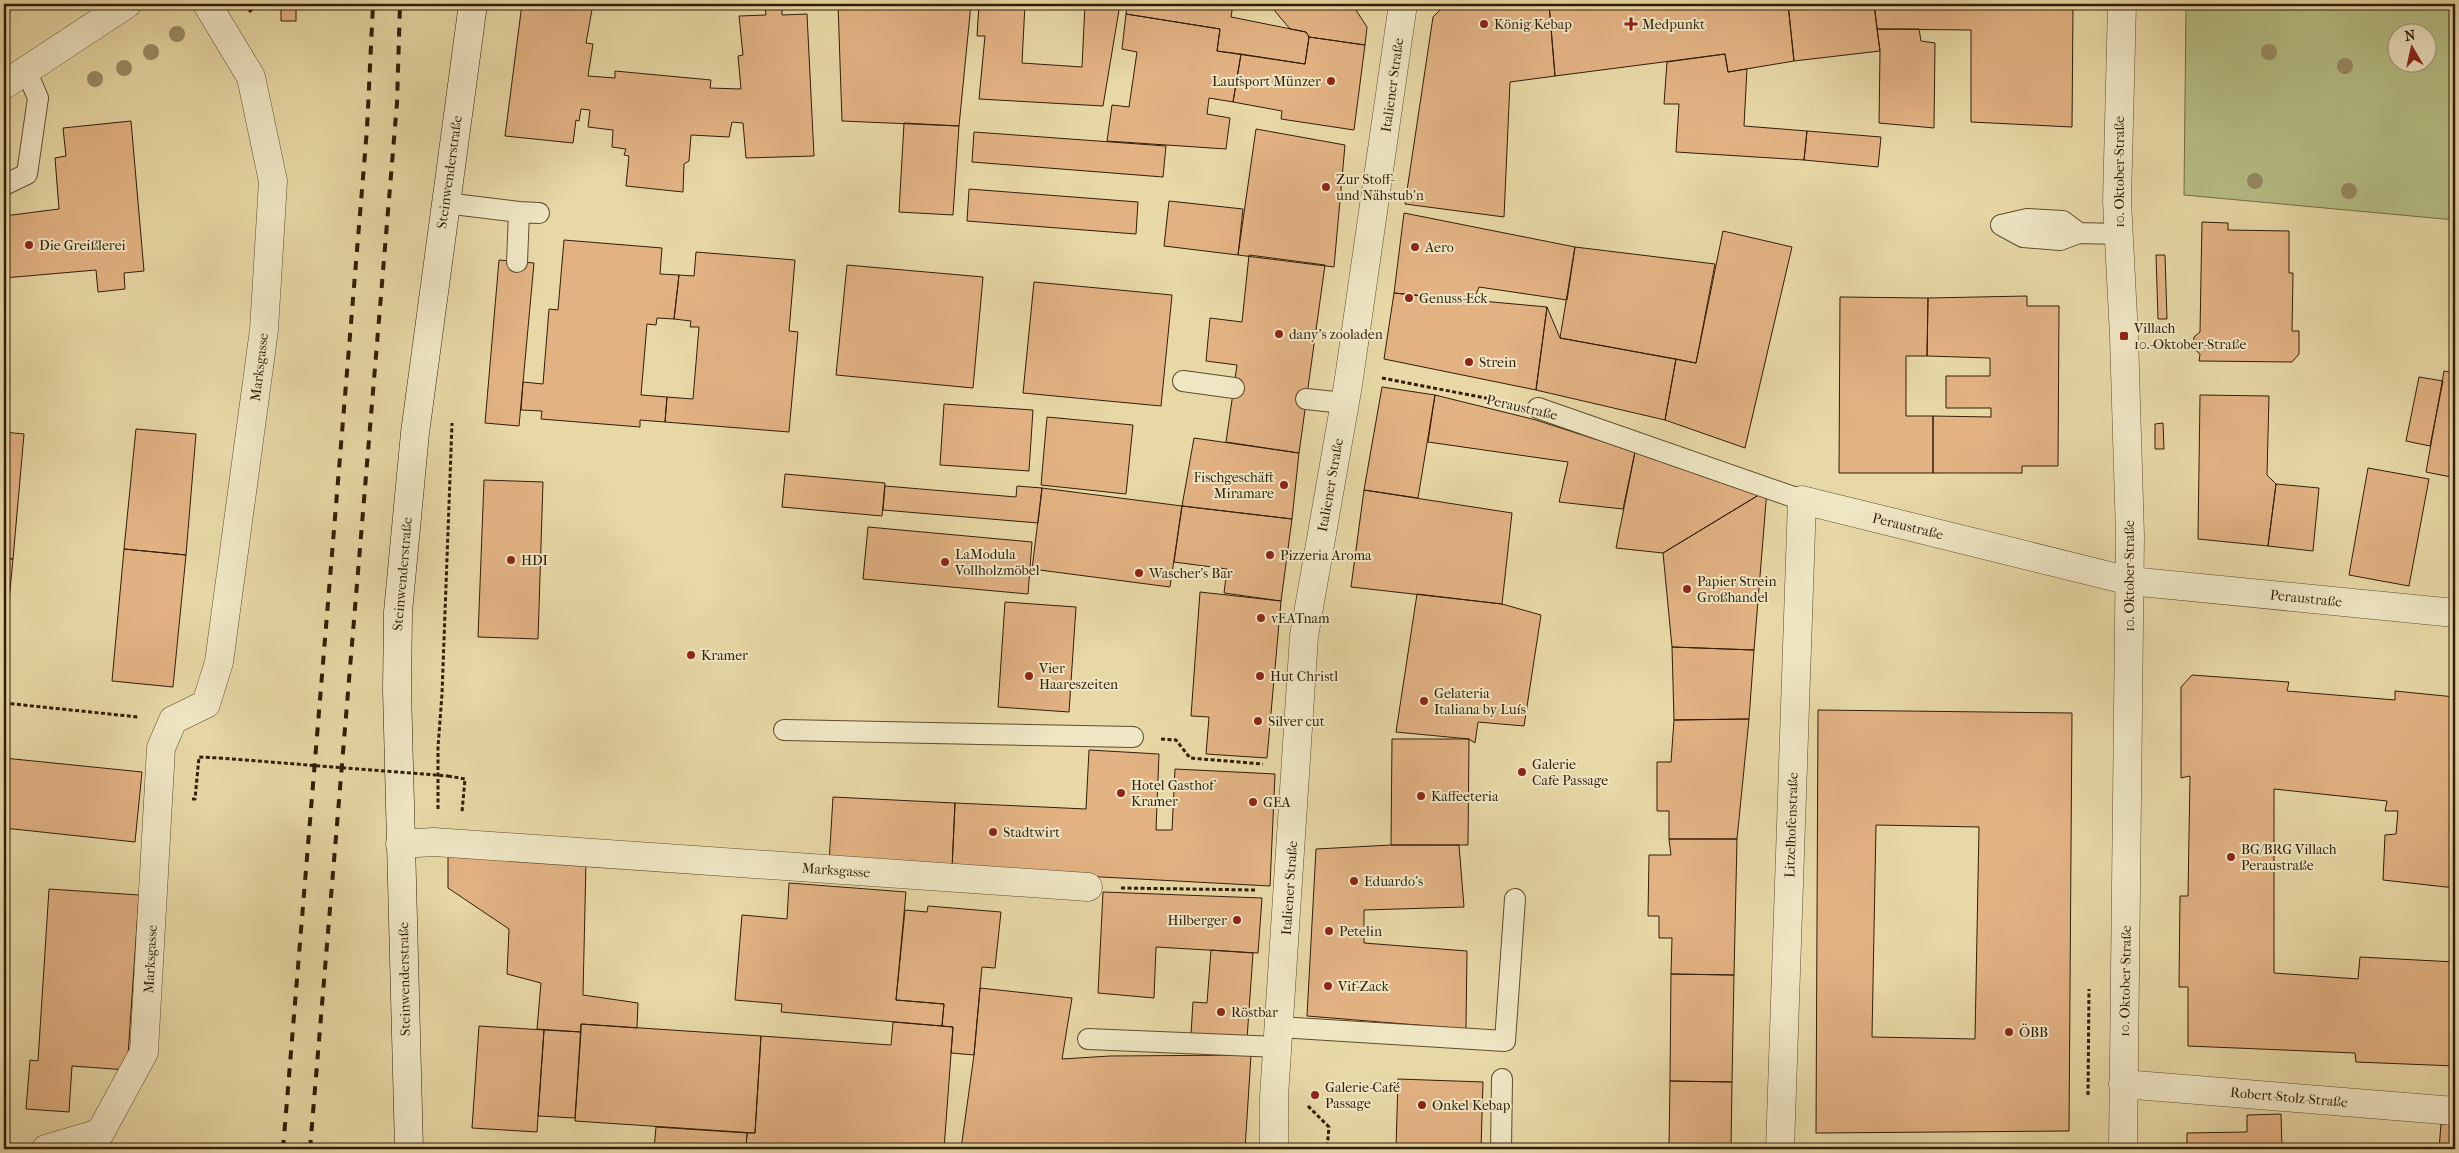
<svg xmlns="http://www.w3.org/2000/svg" width="2459" height="1153" font-family="'IM FELL French Canon',serif">
<style>
.green{fill:#b6bf86;stroke:#746e47;fill-rule:evenodd}
.building{fill:#e2b283;stroke:#321d08;fill-rule:evenodd}
.lines{fill:none;stroke-linecap:round;stroke-linejoin:round}
.service-casing{stroke:#5f4c2f;stroke-width:22}
.minor-casing{stroke:#5f4c2f;stroke-width:29}
.secondary-casing{stroke:#321d08;stroke-width:29}
.path{stroke:#321d08;stroke-width:3;stroke-dasharray:4 2.5;stroke-linecap:butt}
.service{stroke:#efe6c4;stroke-width:20}
.minor{stroke:#efe6c4;stroke-width:28}
.secondary{stroke:#efe6c4;stroke-width:28}
.rail{stroke:#321d08;stroke-width:4;stroke-dasharray:9 9;stroke-linecap:butt}
.path-bridge{stroke:#321d08;stroke-width:3;stroke-dasharray:4 2.5;stroke-linecap:butt}
.tree{fill:#998c64}
.poi-dot{fill:#8f2418;stroke:#efe6c4;stroke-width:2}
.labels{text-anchor:middle;stroke-width:4;stroke-linejoin:round;paint-order:stroke}
.poi-label{font-size:14px;fill:#321d08;stroke:#efe6c4;text-anchor:start}
.street-label{font-size:14px;fill:#321d08;stroke:#efe6c4}
</style>
<rect width="100%" height="100%" fill="#e7d8a5"/>
<filter id="stains"><feTurbulence type="fractalNoise" baseFrequency=".004" numOctaves="4"/><feColorMatrix values="0 0 0 0 .2 0 0 0 0 .09 0 0 0 0 .02 0 0 0 .5 -.17"/></filter>
<radialGradient id="worn" r=".72"><stop offset=".6" stop-color="#630" stop-opacity="0"/><stop offset="1" stop-color="#630" stop-opacity=".3"/></radialGradient>
<path class="green" d="M2186,4H2455V220L2184,195ZM2396,32H2426V62H2396Z"/>
<path class="building" d="M281,4H296V21H281Z
M522,4H593L586,43L593,44L588,76L615,78V71L711,80L710,88L741,89L738,56L743,55L739,16L766,15L765,6H782V15L807,14L814,156L746,158L743,123L732,122L729,137L691,135L689,161L684,164L683,192L626,186L629,156L624,155L626,149L612,147L613,130L588,127L590,110L581,109L579,121L576,120L573,143L505,136Z
M838,4H971L959,126L842,121Z
M979,4H1025L1022,63L1082,67L1085,4H1120L1103,106L979,99L985,36H977Z
M1127,4H1233L1231,17L1306,32L1309,37L1305,64L1217,51L1220,29L1126,14Z
M1269,4H1352L1367,27L1365,45L1309,37L1306,32L1290,29Z
M1451,4H1549L1555,76L1510,82L1504,217L1405,204L1433,17L1445,5Z
M1549,4H1788L1794,61L1728,72L1725,54L1555,76Z
M1788,4H1874L1880,51L1794,61Z
M1874,4H2073L2072,127L1971,122V30L1877,29Z
M1126,14L1220,29L1217,51L1241,54L1233,102L1209,98L1207,114L1230,118L1226,149L1107,141L1112,105L1129,107L1137,52L1122,49Z
M1877,29H1919L1921,41L1935,43L1934,128L1879,123L1880,51Z
M1309,37L1365,45L1354,130L1281,119L1282,111L1233,102L1241,54L1305,64Z
M1725,54L1728,72L1747,69L1744,126L1807,131L1804,160L1676,152L1679,104H1664L1667,62Z
M131,121L144,271L124,273L125,289L98,292L96,270L4,278V216L59,209L55,158L66,156L63,128Z
M904,123L959,126L953,215L899,212Z
M1256,129L1345,145L1334,267L1238,255Z
M1807,131L1881,137L1878,167L1804,160Z
M974,132L1166,146L1163,177L972,162Z
M969,189L1138,202L1136,234L967,221Z
M1169,201L1243,209L1238,255L1164,246Z
M1404,213L1575,247L1567,300L1479,287L1473,302L1394,293Z
M2202,222L2228,223V230L2289,231V273H2293L2292,331H2299V354L2292,362L2199,361L2200,354L2193,348L2194,337L2200,332Z
M1723,231L1792,247L1745,448L1665,420L1676,359L1696,363Z
M564,240L662,248L660,274L679,275L674,319L657,318L656,325L647,324L641,395L667,397L665,422L640,420V427L541,419L542,411L521,410L523,382L543,384L549,309L558,310Z
M1575,247L1715,264L1696,363L1560,338Z
M696,252L795,260L789,331L798,332L789,432L665,422L667,397L693,399L699,327H690L691,321L674,319L679,275L694,276Z
M1249,255L1325,265L1299,453L1226,442L1237,365L1206,361L1210,318L1242,322Z
M2156,255H2165L2167,319H2158Z
M499,260L534,263L519,426L485,423Z
M847,265L983,277L973,388L836,375Z
M1034,282L1172,295L1161,406L1023,393Z
M1394,293L1547,307L1536,390L1384,359Z
M2027,296V306H2059L2058,466H2022V473H1933V416L1991,417V408H1946V376H1990V358L1927,356L1928,298Z
M1840,297L1928,298L1927,356H1906V416H1933V473H1839Z
M1547,307L1560,338L1676,359L1665,420L1536,390Z
M2444,371L2455,373V455L2451,477L2426,472Z
M2419,377L2443,381L2430,446L2406,441Z
M1382,387L1435,395L1418,498L1364,490Z
M1435,395L1536,420L1635,452L1623,509L1559,502L1568,462L1428,442Z
M2200,395L2269,396L2267,475L2276,484L2268,546L2198,539Z
M944,404L1033,410L1029,471L940,465Z
M1047,417L1133,425L1126,494L1041,485Z
M2163,423L2164,449H2155V424Z
M136,429L196,434L186,555L124,549Z
M4,432L24,434L13,559L4,558Z
M1194,438L1299,453L1292,519L1182,506Z
M1635,452L1767,490L1663,553L1616,548Z
M2368,468L2429,479L2409,586L2349,575Z
M785,474L885,483L882,516L782,507Z
M484,480L543,482L538,639L478,637Z
M2276,484L2319,488L2313,551L2268,546Z
M885,486L1016,497L1017,486L1042,488L1038,523L883,510Z
M1042,488L1182,506L1170,587L1032,569Z
M1364,490L1512,513L1502,604L1351,587Z
M1767,490L1754,650L1672,647L1663,553Z
M1182,506L1292,519L1281,601L1224,593L1227,569L1174,562Z
M868,527L1032,542L1028,594L863,579Z
M124,549L186,555L173,687L112,681Z
M4,558L13,559L4,654Z
M1200,592L1281,601L1267,758L1206,754L1209,717L1191,716Z
M1417,594L1502,604L1541,615L1524,726L1478,722L1475,743L1469,739L1396,732Z
M1005,602L1076,607L1069,712L998,707Z
M1672,647L1754,650L1749,719L1674,720Z
M2192,675L2289,682L2287,691L2395,700V691L2455,697V888L2383,880L2385,835L2396,834L2398,811H2385L2387,801L2274,789V973L2358,979L2360,957L2455,962V1066L2356,1062L2355,1053L2188,1046V987H2179L2180,896H2188L2190,776L2181,778V687Z
M1818,710L2072,713L2069,1131L1816,1133ZM1876,825L1979,827L1975,1039L1872,1037Z
M1749,719L1737,839H1669V811H1657V762H1671L1674,720Z
M1392,739H1469L1468,845H1391Z
M1089,750L1159,754L1156,830H1172L1175,769L1275,774L1270,886L952,869L955,803L1086,809Z
M4,758L142,772L135,842L4,828Z
M833,797L955,803L952,869L829,863Z
M1669,839H1737L1734,975L1671,974L1672,938H1659V916H1648L1649,855H1671Z
M1391,845H1459L1464,907L1364,910V943L1467,951L1466,1029L1307,1016L1316,849Z
M448,852L586,861L583,995L638,1003L637,1028L581,1024V1032L537,1029L541,983L507,974L509,929L448,888Z
M789,883L906,892L896,1000L944,1004L942,1026L781,1012L782,1004L735,1000L742,915L787,919Z
M49,889L139,895L127,1070L72,1066L69,1112L26,1109L30,1060L38,1061Z
M1103,892L1262,898L1258,953L1156,947L1154,998L1098,993Z
M4,904H8L4,960Z
M928,906L1001,912L995,968L982,967L974,1055L951,1053L953,1027L942,1026L944,1004L896,1000L905,910L927,912Z
M1211,950L1253,953L1247,1039L1191,1034L1193,1002L1207,1003Z
M1671,974L1734,975L1732,1082L1670,1081Z
M980,988L1072,998L1062,1059L1110,1056L1251,1055L1245,1149H961L974,1055Z
M893,1022L953,1027L944,1149H746L747,1133H755L761,1036L891,1045Z
M581,1024L761,1036L755,1133L575,1121Z
M479,1026L544,1030L537,1132L472,1128Z
M544,1030L581,1032L575,1118L538,1116Z
M1398,1079L1483,1082L1481,1149H1396Z
M1670,1081L1732,1082L1731,1149H1669Z
M2281,1114L2282,1149H2187V1133L2247,1132V1115Z
M2441,1124L2455,1125V1149H2439Z
M656,1127L747,1133L746,1149H654Z"/>
<g class="lines">
<g class="service-casing">
<path id="service" d="M4,185L27,174L38,98L26,70
M445,203L519,212L517,262
M519,212L539,213
M2001,225L2023,237L2060,240L2079,233L2119,234
M2001,225L2027,219L2063,221L2079,233
M1183,381L1234,388
M1306,399L1344,403
M1538,408L1802,500
M784,730L1133,737
M1279,1027L1505,1041L1515,899
M1088,1039L1278,1047
M1501,1149L1502,1079"/>
</g>
<g class="minor-casing">
<path id="minor" d="M2122,4L2117,201L2124,336L2130,536L2123,1149
M4,85L127,4
M400,844L434,842L1088,887
M2123,1084L2455,1111
M46,1149L100,1133L144,1052L161,748L173,720L206,704L219,662L264,330L273,181L251,77L207,4
M1274,1149V1097L1304,636L1348,385L1403,4
M1780,1149L1802,500L2130,581L2455,613"/>
</g>
<g class="secondary-casing">
<path id="secondary" d="M409,1149L397,690L398,612L415,433L473,4"/>
</g>
<path class="path" d="M249,12L258,4
M1382,378L1511,403
M4,703L138,717
M1161,739L1176,740L1190,758L1263,764
M448,776L465,779L462,812
M192,799H195L199,757L219,758
M438,809V747L442,694L452,423
M1121,888L1255,890
M2088,1095L2089,989
M1308,1106L1329,1127L1327,1149"/>
<use href="#service" class="service"/>
<use href="#minor" class="minor"/>
<use href="#secondary" class="secondary"/>
<path class="rail" d="M283,1149L367,129L373,4
M310,1149L397,103L400,4"/>
<path class="path-bridge" d="M219,758L448,776"/>
</g>
<g class="tree">
<circle cx="177" cy="34" r="8"/>
<circle cx="151" cy="52" r="8"/>
<circle cx="2269" cy="52" r="8"/>
<circle cx="2345" cy="66" r="8"/>
<circle cx="124" cy="68" r="8"/>
<circle cx="95" cy="79" r="8"/>
<circle cx="2255" cy="181" r="8"/>
<circle cx="2349" cy="191" r="8"/>
</g>
<g class="poi-dot">
<circle cx="1484" cy="24" r="5"/>
<path d="M1628.5 16.5h5v5h5v5h-5v5h-5v-5h-5v-5h5z"/>
<circle cx="1331" cy="81" r="5"/>
<circle cx="1326" cy="187" r="5"/>
<circle cx="29" cy="245" r="5"/>
<circle cx="1415" cy="247" r="5"/>
<circle cx="1409" cy="298" r="5"/>
<circle cx="1279" cy="334" r="5"/>
<rect x="2119" y="331" width="10" height="10" rx="2.5"/>
<circle cx="1469" cy="362" r="5"/>
<circle cx="1284" cy="485" r="5"/>
<circle cx="1270" cy="555" r="5"/>
<circle cx="511" cy="560" r="5"/>
<circle cx="945" cy="562" r="5"/>
<circle cx="1139" cy="573" r="5"/>
<circle cx="1687" cy="589" r="5"/>
<circle cx="1261" cy="618" r="5"/>
<circle cx="691" cy="655" r="5"/>
<circle cx="1029" cy="676" r="5"/>
<circle cx="1260" cy="676" r="5"/>
<circle cx="1424" cy="701" r="5"/>
<circle cx="1258" cy="721" r="5"/>
<circle cx="1522" cy="772" r="5"/>
<circle cx="1121" cy="793" r="5"/>
<circle cx="1421" cy="796" r="5"/>
<circle cx="1253" cy="802" r="5"/>
<circle cx="993" cy="832" r="5"/>
<circle cx="2231" cy="857" r="5"/>
<circle cx="1354" cy="881" r="5"/>
<circle cx="1237" cy="920" r="5"/>
<circle cx="1329" cy="931" r="5"/>
<circle cx="1328" cy="986" r="5"/>
<circle cx="1221" cy="1012" r="5"/>
<circle cx="2009" cy="1032" r="5"/>
<circle cx="1315" cy="1095" r="5"/>
<circle cx="1422" cy="1105" r="5"/>
</g>
<g class="labels">
<g class="poi-label">
<text x="1494" y="29">König Kebap</text>
<text x="1642" y="29">Medpunkt</text>
<text x="1321" y="86" text-anchor="end">Laufsport Münzer</text>
<text x="1336" y="184">Zur Stoff-<tspan x="1336" dy="16">und Nähstub'n</tspan></text>
<text x="39" y="250">Die Greißlerei</text>
<text x="1425" y="252">Aero</text>
<text x="1419" y="303">Genuss-Eck</text>
<text x="2134" y="333">Villach<tspan x="2134" dy="16">10.-Oktober-Straße</tspan></text>
<text x="1289" y="339">dany's zooladen</text>
<text x="1479" y="367">Strein</text>
<text x="1274" y="482" text-anchor="end">Fischgeschäft<tspan x="1274" dy="16">Miramare</tspan></text>
<text x="955" y="559">LaModula<tspan x="955" dy="16">Vollholzmöbel</tspan></text>
<text x="1280" y="560">Pizzeria Aroma</text>
<text x="521" y="565">HDI</text>
<text x="1149" y="578">Wascher's Bar</text>
<text x="1697" y="586">Papier Strein<tspan x="1697" dy="16">Großhandel</tspan></text>
<text x="1271" y="623">vEATnam</text>
<text x="701" y="660">Kramer</text>
<text x="1039" y="673">Vier<tspan x="1039" dy="16">Haareszeiten</tspan></text>
<text x="1270" y="681">Hut Christl</text>
<text x="1434" y="698">Gelateria<tspan x="1434" dy="16">Italiana by Luís</tspan></text>
<text x="1268" y="726">Silver cut</text>
<text x="1532" y="769">Galerie<tspan x="1532" dy="16">Cafe Passage</tspan></text>
<text x="1131" y="790">Hotel Gasthof<tspan x="1131" dy="16">Kramer</tspan></text>
<text x="1431" y="801">Kaffeeteria</text>
<text x="1263" y="807">GEA</text>
<text x="1003" y="837">Stadtwirt</text>
<text x="2241" y="854">BG/BRG Villach<tspan x="2241" dy="16">Peraustraße</tspan></text>
<text x="1364" y="886">Eduardo's</text>
<text x="1227" y="925" text-anchor="end">Hilberger</text>
<text x="1339" y="936">Petelin</text>
<text x="1338" y="991">Vif-Zack</text>
<text x="1231" y="1017">Röstbar</text>
<text x="2019" y="1037">ÖBB</text>
<text x="1325" y="1092">Galerie-Café<tspan x="1325" dy="16">Passage</tspan></text>
<text x="1432" y="1110">Onkel Kebap</text>
</g>
<g class="street-label">
<text transform="translate(1392 85) rotate(-82)" y="5">Italiener Straße</text>
<text transform="translate(449 172) rotate(-82)" y="5">Steinwenderstraße</text>
<text transform="translate(2119 172) rotate(-90)" y="5">10. Oktober-Straße</text>
<text transform="translate(259 367) rotate(-83)" y="5">Marksgasse</text>
<text transform="translate(1522 407) rotate(13)" y="5">Peraustraße</text>
<text transform="translate(1330 485) rotate(-80)" y="5">Italiener Straße</text>
<text transform="translate(1908 526) rotate(14)" y="5">Peraustraße</text>
<text transform="translate(402 574) rotate(-85)" y="5">Steinwenderstraße</text>
<text transform="translate(2129 576) rotate(-90)" y="5">10. Oktober-Straße</text>
<text transform="translate(2306 598) rotate(6)" y="5">Peraustraße</text>
<text transform="translate(1791 825) rotate(-88)" y="5">Litzelhofenstraße</text>
<text transform="translate(836 870) rotate(4)" y="5">Marksgasse</text>
<text transform="translate(1289 888) rotate(-86)" y="5">Italiener Straße</text>
<text transform="translate(150 959) rotate(-87)" y="5">Marksgasse</text>
<text transform="translate(404 979) rotate(-91)" y="5">Steinwenderstraße</text>
<text transform="translate(2125 981) rotate(-89)" y="5">10. Oktober-Straße</text>
<text transform="translate(2289 1097) rotate(5)" y="5">Robert-Stolz-Straße</text>
</g>
</g>
<rect width="2459" height="1153" fill="none" stroke="#e7d8a5" stroke-width="20"/>
<rect x="5" y="5" width="2449" height="1143" fill="none" stroke="#321d08" stroke-width="2.5"/>
<rect x="10" y="10" width="2439" height="1133" fill="none" stroke="#321d08"/>
<g transform="translate(2412 48) rotate(351)"><circle r="24" fill="#efe6c4" stroke="#a39679"/>
<path d="M0-4L9 19L0 12L-9 19Z" fill="#8f2418"/>
<text y="-8" font-size="14" font-weight="bold" text-anchor="middle" fill="#321d08">N</text>
</g>
<rect width="100%" height="100%" filter="url(#stains)"/>
<rect width="100%" height="100%" fill="url(#worn)"/>
</svg>
